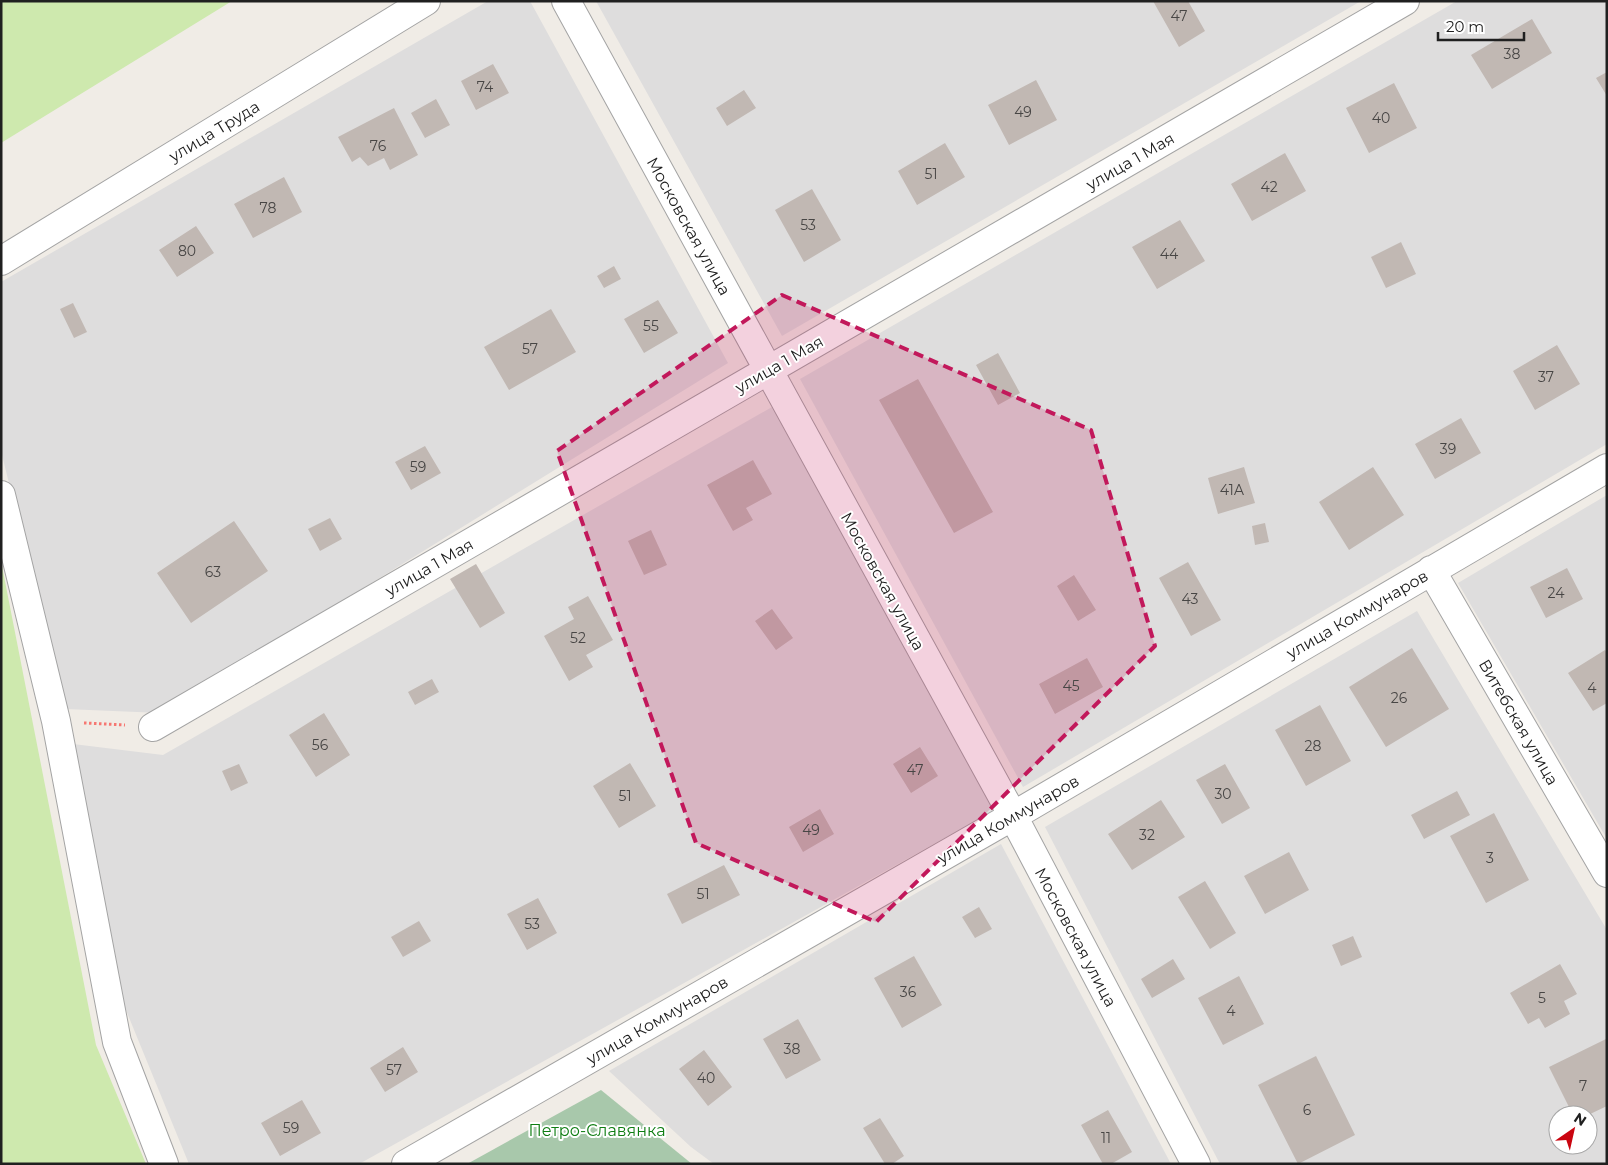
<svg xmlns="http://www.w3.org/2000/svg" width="1608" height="1165" font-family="Montserrat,sans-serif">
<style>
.residential{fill:#dedddd;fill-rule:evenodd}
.grass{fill:#cee9ae}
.cemetery{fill:#a8c8ab}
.building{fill:#c1b8b3}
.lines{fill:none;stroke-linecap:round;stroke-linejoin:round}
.minor-casing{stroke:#a4a4a4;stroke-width:30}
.path{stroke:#f67771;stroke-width:3;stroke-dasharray:2.5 2.5;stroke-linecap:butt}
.minor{stroke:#fff;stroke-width:28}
.marked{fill:#c2185b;fill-opacity:0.2;stroke:#c2185b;stroke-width:4;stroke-dasharray:10 6;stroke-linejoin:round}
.labels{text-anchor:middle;stroke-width:4;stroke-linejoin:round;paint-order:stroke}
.number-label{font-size:14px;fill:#484645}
.street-label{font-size:16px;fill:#202020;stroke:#fff}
.park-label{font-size:16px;fill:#0e7d12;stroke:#fff}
</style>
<rect width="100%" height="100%" fill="#f0ece6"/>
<path class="residential" d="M488,1H530L728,363L161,713L65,709L1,451V282Z
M596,1H1361L782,336Z
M1457,1H1607V444L1023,787L800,379Z
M772,407L995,810L359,1164H189L121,998L73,744L163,755Z
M1607,495V839L1458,583Z
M1417,611L1607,930V1164H1220L1045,827ZM1558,1115H1588V1145H1558Z
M1001,844L1171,1164H714L691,1147L609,1071Z"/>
<path class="grass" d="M1,1H232L1,143Z
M1,561L96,1045L146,1164H1Z"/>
<path class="cemetery" d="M601,1090L692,1164H467Z"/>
<path class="building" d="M1153,1H1188L1205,31L1179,47Z
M1532,19L1552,53L1492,89L1471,55Z
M493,64L509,93L476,110L461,81Z
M1607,72V96L1596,78Z
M1036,80L1057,120L1009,145L988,105Z
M1394,83L1417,128L1369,153L1346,108Z
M744,90L756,108L727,126L716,108Z
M436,99L450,125L425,138L411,113Z
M394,108L418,155L390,170L384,158L368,166L360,157L352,162L338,137Z
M945,143L965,177L917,205L898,171Z
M1285,153L1306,191L1252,221L1231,184Z
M284,177L302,212L253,238L234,204Z
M812,189L841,240L804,262L775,210Z
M1180,220L1205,261L1157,289L1132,247Z
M196,226L214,253L177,277L159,250Z
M1401,242L1416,274L1386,288L1371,257Z
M614,266L621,279L604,288L597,276Z
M658,300L678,333L644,353L624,319Z
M73,303L87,332L74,338L60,309Z
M551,309L576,352L509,390L484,347Z
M1557,345L1580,384L1535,410L1513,371Z
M998,353L1020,393L998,405L976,365Z
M918,379L993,512L954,533L879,400Z
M1461,418L1481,453L1435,479L1415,444Z
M425,446L441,473L411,490L395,462Z
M753,460L772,494L746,508L753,520L733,531L707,485Z
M1244,467L1255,503L1218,514L1208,478Z
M1373,467L1404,515L1349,550L1319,502Z
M330,518L342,539L320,551L308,529Z
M234,521L268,571L191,623L157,573Z
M1265,523L1269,542L1255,545L1252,526Z
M651,530L667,565L644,575L628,541Z
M1188,562L1221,620L1191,636L1159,578Z
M476,564L505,613L480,628L450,579Z
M1567,568L1583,599L1546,618L1530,587Z
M1074,575L1096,610L1078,621L1057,586Z
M588,596L613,640L586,655L593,667L569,681L544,636L574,619L568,607Z
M772,609L793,638L776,650L755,621Z
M1412,648L1449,709L1386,747L1349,687Z
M1605,650L1607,653V703L1593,711L1568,673Z
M1087,658L1103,687L1055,714L1039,684Z
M432,679L439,692L415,705L408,692Z
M1320,705L1351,761L1306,786L1275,730Z
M324,713L350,755L316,777L289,735Z
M920,747L938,776L911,793L893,764Z
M630,763L656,806L619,828L593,786Z
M239,764L248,783L231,791L222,771Z
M1225,764L1250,808L1222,824L1196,780Z
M1457,791L1470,815L1424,839L1411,815Z
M1161,800L1185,837L1132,870L1108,834Z
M820,809L834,834L803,852L789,827Z
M1494,813L1529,880L1486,903L1450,836Z
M1289,852L1309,890L1265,914L1244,876Z
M724,865L740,895L682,924L667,894Z
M1205,881L1236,933L1210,949L1178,897Z
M538,898L557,933L527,950L507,914Z
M979,907L992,929L975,938L962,917Z
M419,921L431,941L403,957L391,937Z
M1353,936L1362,957L1341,966L1332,945Z
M914,956L942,1005L902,1028L874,978Z
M1173,959L1185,979L1152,998L1141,979Z
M1560,964L1577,994L1564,1001L1570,1014L1545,1028L1539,1018L1528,1024L1510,993Z
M1239,976L1264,1024L1223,1045L1198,998Z
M798,1019L821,1060L786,1079L763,1039Z
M1606,1039L1607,1106L1588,1115H1573L1549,1067Z
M403,1047L418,1072L385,1092L370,1068Z
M704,1050L732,1087L708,1106L679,1069Z
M1316,1056L1355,1135L1298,1164L1258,1085Z
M302,1100L321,1133L280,1156L261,1123Z
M1108,1110L1132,1152L1111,1164H1103L1081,1125Z
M880,1118L904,1156L892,1164H885L863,1128Z"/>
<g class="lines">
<g class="minor-casing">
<path id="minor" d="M566,1L1013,816L1196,1164
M1,261L426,1
M1,495L56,721L117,1042L164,1164
M1431,570L1607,873
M153,727L1405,1
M406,1164L1013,816L1607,468"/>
</g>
<path class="path" d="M84,723L125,725"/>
<use href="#minor" class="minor"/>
</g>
<path class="marked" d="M782,295L1091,430L1155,646L876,922L696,843L557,451Z"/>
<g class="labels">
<g class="number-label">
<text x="1179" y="21">47</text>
<text x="1512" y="59">38</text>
<text x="485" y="92">74</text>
<text x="1023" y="117">49</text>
<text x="1381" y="123">40</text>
<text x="378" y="151">76</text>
<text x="931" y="179">51</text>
<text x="1269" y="192">42</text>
<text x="268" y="213">78</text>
<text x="808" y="230">53</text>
<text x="187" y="256">80</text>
<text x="1169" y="259">44</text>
<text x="651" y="331">55</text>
<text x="530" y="354">57</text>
<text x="1546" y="382">37</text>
<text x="1448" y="454">39</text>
<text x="418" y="472">59</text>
<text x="1232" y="495">41А</text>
<text x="213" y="577">63</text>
<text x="1556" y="598">24</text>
<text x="1190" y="604">43</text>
<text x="578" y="643">52</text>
<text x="1071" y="691">45</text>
<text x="1592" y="693">4</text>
<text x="1399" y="703">26</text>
<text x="320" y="750">56</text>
<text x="1313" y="751">28</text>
<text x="915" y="775">47</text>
<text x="1223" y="799">30</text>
<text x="625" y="801">51</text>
<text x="811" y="835">49</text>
<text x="1147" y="840">32</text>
<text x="1490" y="863">3</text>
<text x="703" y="899">51</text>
<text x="532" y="929">53</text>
<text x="908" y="997">36</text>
<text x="1542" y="1003">5</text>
<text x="1231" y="1016">4</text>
<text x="792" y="1054">38</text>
<text x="394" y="1075">57</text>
<text x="706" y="1083">40</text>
<text x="1583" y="1091">7</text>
<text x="1307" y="1115">6</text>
<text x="291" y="1133">59</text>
<text x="1106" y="1143">11</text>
</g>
<g class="street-label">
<text transform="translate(214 131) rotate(-31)" y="6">улица Труда</text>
<text transform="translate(1130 161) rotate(-30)" y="6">улица 1 Мая</text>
<text transform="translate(689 226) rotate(61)" y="6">Московская улица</text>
<text transform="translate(779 364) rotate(-30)" y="6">улица 1 Мая</text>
<text transform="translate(429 567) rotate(-30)" y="6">улица 1 Мая</text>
<text transform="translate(883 581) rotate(61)" y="6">Московская улица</text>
<text transform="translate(1357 614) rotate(-30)" y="6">улица Коммунаров</text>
<text transform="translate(1519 722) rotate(60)" y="6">Витебская улица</text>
<text transform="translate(1008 819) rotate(-30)" y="6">улица Коммунаров</text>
<text transform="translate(1076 937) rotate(62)" y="6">Московская улица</text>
<text transform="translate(657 1020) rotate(-30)" y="6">улица Коммунаров</text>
</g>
<g class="park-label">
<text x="597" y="1136">Петро-Славянка</text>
</g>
</g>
<rect width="1608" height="1165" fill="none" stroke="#202020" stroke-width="5"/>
<g transform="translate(1573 1130) rotate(34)"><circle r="24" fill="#ffffff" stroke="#a6a6a6"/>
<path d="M0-4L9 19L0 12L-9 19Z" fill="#ca0510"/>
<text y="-8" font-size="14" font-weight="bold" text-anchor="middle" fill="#202020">N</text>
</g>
<path d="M1438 32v8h86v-8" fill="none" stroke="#202020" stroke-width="2.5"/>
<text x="1446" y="32" font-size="15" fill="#202020" stroke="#ffffff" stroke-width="4" paint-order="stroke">20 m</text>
</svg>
